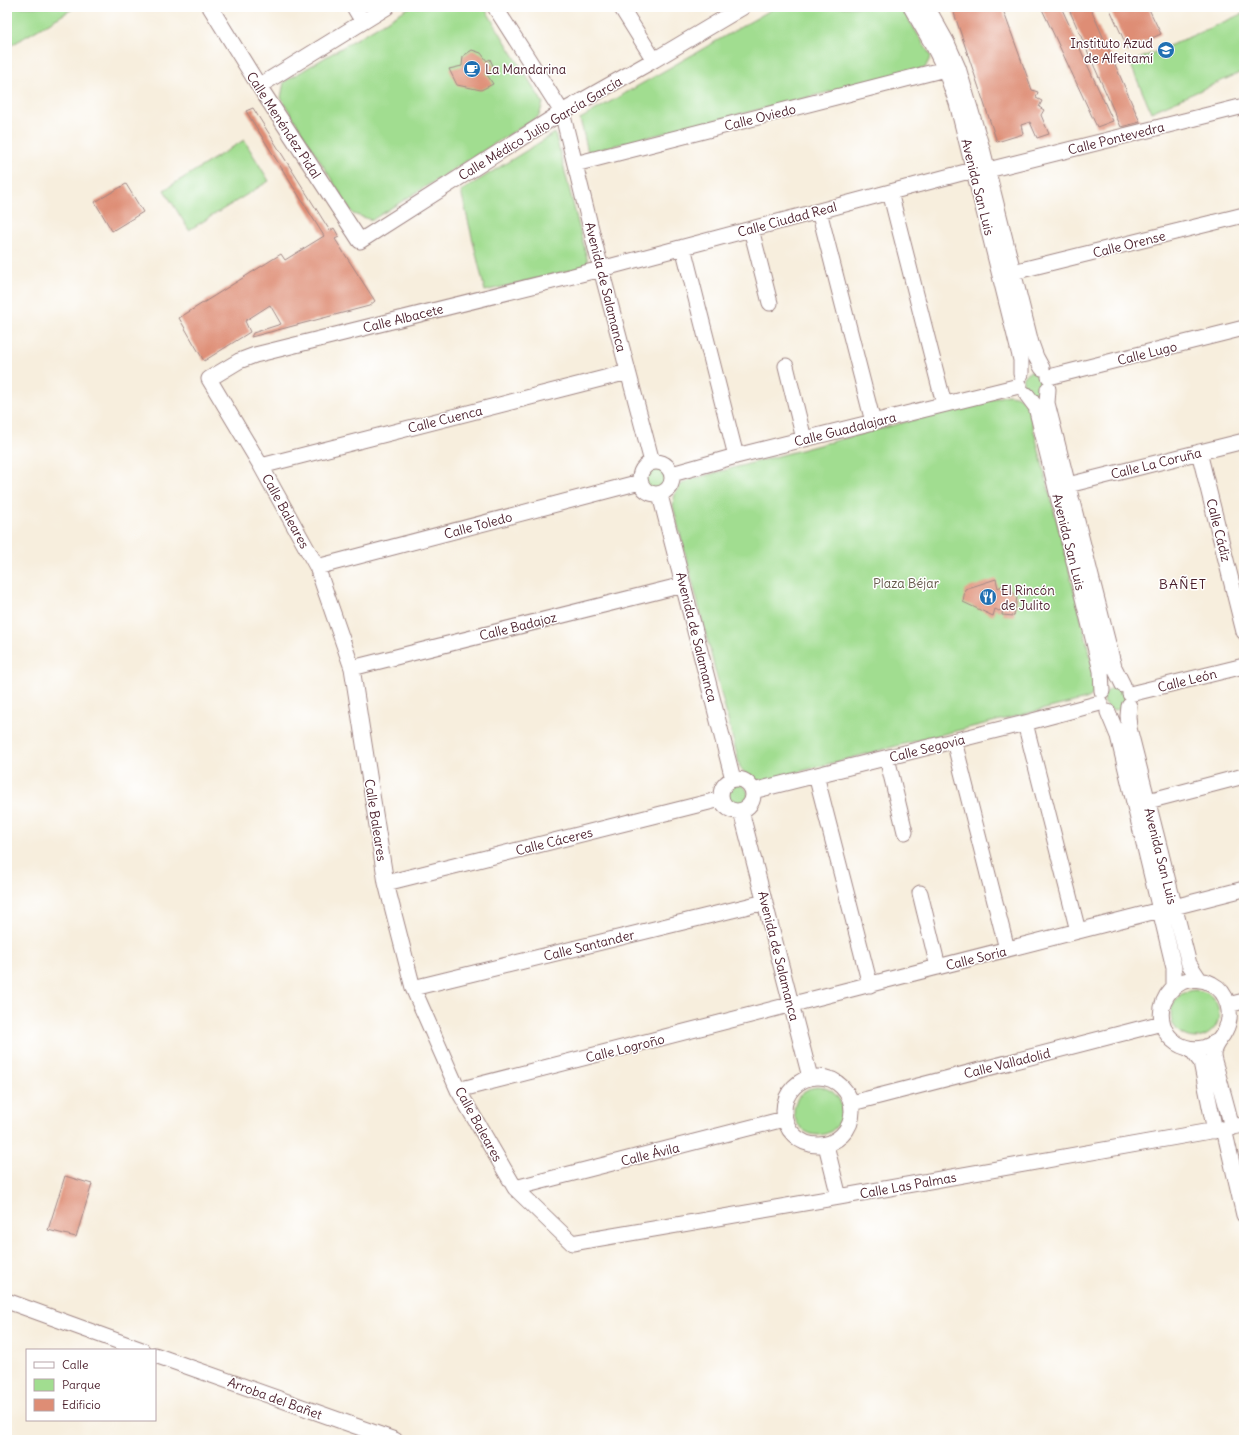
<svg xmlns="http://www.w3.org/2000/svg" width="1251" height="1447" font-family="Delius,sans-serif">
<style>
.green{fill:#a1dd90;stroke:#767e5e}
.building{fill:#de8d75}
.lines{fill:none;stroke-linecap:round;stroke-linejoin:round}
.minor-casing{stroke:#a08684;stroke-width:17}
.minor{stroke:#fff;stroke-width:15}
.labels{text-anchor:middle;stroke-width:3;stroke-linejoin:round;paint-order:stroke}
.poi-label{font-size:13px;fill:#4a1f2b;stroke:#fff;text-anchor:start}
.street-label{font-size:13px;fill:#4a1f2b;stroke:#fff}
.park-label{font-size:13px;fill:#645849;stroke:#fff}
.neighbourhood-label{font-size:14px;letter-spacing:1px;fill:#4a1f2b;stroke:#fff}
</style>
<rect width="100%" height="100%" fill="#fff"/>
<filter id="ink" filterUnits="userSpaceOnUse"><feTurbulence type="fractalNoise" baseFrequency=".025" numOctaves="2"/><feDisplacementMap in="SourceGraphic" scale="8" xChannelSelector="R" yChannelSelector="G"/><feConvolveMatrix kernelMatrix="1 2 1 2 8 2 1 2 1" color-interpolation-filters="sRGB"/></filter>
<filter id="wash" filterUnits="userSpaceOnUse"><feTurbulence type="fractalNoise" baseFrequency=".012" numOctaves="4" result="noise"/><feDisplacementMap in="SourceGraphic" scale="16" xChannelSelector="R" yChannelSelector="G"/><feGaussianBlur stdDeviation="0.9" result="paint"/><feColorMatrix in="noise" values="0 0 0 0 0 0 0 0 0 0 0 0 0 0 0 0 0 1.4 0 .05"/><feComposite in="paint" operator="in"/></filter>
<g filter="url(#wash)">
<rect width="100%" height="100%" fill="#f7eedd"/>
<path class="green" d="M7,7H76L10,46L7,41Z
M410,7H484L543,103L539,116L372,220L353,214L281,98L284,82Z
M776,7H901L931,56L925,68L588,152L580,119Z
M1244,13V71L1151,112L1130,63Z
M555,133L589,266L485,291L461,191Z
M244,140L269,181L189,230L164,190Z
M1023 382a11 11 0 1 1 22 0a11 11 0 1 1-22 0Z
M1007,395C1018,395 1021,398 1028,407L1095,674V691L1090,697L1086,699L919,740L764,781C752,780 747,777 740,767L673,506C674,493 677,486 688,480Z
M644 478a12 12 0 1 1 24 0a12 12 0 1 1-24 0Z
M1104 699a11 11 0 1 1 22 0a11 11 0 1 1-22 0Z
M726 795a11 11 0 1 1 22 0a11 11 0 1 1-22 0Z
M1171 1014a24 24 0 1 1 48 0a24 24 0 1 1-48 0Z
M794 1111a24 24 0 1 1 48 0a24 24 0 1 1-48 0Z"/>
<g id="blocks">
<path class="building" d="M952,7H1002L1032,90L1038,92L1036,98L1042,101L1039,107L1044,110L1041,115L1049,134L1037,138L1030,122L1021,125L1023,134L997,142Z
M1041,7H1061L1113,121L1097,127Z
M1068,7H1090L1140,122L1121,127Z
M1109,7H1148L1161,34L1128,49Z
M472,50L481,53L487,61L490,59L494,68L486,73L493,84L481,90L457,85L449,69L462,66L463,56Z
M253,108L330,231L334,228L339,237L335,239L375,301L369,306L251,337L253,333L281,324L270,305L245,321L250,332L204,361L179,318L281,254L285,260L324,236L246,111Z
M126,184L143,212L112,231L95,202Z
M996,579L998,588L1006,584L1017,597L1014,616L1002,615L1003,608L999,611L995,609L993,616L963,602L965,589Z
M65,1176L92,1184L76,1237L48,1230Z"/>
</g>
</g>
<g filter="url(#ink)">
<use href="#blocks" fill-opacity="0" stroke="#a08684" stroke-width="1"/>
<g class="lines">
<g class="minor-casing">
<path id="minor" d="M210,7L259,86L360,241L562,112L654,60L743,7
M354,7L363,22
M495,7L562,112L601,269L652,462
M621,7L654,60
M911,7L934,47L945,69L957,103L1021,360V374
M927,7L947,43L958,68L983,152L1031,343L1036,357L1042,368
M259,86L387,7
M575,164L945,69
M973,170L601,269L255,355L239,361L209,379L261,466L317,567L352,668L386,883L413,988L458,1090L515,1188L572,1243L839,1197L1244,1125
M988,170L1244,106
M890,192L944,404
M819,211L873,422
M751,229L770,303
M683,247L736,456
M1013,272L1244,215
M786,366L804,439
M1049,377L1244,328
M1048,389L1047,403L1114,667L1123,685
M1027,395L1036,407L1101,671L1102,691
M1199,452L1244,632
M640 478a16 16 0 1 1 32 0a16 16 0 1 1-32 0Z
M261,466L628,372
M672,474L736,456L1019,386
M1068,485L1244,441
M660,495L733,779
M317,567L640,482
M352,668L683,585
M1130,694L1244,666
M1129,706L1128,716L1129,728L1189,964L1199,979
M1108,712L1118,736L1174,968V987
M1025,723L1078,931
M954,741L1007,949
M887,758L905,832
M816,775L870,985
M721 795a16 16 0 1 1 32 0a16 16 0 1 1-32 0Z
M753,791L1025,723L1100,703
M1148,801L1244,776
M741,811L810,1077
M386,883L721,799
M920,893L938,967
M1174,907L1244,889
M413,988L765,902
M1228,1005L1244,1001
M1216,1042C1212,1044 1207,1047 1203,1048C1161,1055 1145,1001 1182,982C1191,978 1203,979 1212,984C1228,992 1234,1015 1225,1031C1221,1040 1214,1043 1213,1054C1213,1061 1217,1069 1218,1075C1223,1093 1228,1110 1232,1128
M1191,1049L1201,1062L1215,1131
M784 1111a34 34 0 1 1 68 0a34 34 0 1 1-68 0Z
M458,1090L1160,910
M852,1103L1162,1023
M1224,1129L1244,1215
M826,1145L839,1197
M515,1188L784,1119
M7,1301L142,1350
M155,1355L395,1440"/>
</g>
<use href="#minor" class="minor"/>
</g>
</g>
<defs>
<g id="school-disc" transform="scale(0.9)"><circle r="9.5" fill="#1f6fb2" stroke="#fff"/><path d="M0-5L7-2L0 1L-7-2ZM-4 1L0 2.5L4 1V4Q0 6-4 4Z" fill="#fff"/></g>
<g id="cafe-disc" transform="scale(0.9)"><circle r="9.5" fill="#1f6fb2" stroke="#fff"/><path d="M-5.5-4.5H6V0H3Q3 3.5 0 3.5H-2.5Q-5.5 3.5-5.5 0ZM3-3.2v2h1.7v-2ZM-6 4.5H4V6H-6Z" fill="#fff"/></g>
<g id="restaurant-disc" transform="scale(0.9)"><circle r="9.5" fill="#1f6fb2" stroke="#fff"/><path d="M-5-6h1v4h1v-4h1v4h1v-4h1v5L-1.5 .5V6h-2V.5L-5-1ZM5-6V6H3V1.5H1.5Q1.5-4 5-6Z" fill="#fff"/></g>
</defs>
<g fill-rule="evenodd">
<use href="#school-disc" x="1166" y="50"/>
<use href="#cafe-disc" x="472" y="69"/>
<use href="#restaurant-disc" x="988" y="597"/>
</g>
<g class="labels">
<g class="poi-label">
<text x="1153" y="48" text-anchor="end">Instituto Azud<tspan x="1153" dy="15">de Alfeitamí</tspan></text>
<text x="485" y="74">La Mandarina</text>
<text x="1001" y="595">El Rincón<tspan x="1001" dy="15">de Julito</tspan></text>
</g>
<g class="street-label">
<text transform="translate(760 117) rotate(-14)" y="5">Calle Oviedo</text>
<text transform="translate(284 125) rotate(57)" y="5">Calle Menéndez Pidal</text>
<text transform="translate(540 128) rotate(-31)" y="5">Calle Médico Julio García García</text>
<text transform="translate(1116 138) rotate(-14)" y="5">Calle Pontevedra</text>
<text transform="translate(978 187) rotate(76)" y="5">Avenida San Luis</text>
<text transform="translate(787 219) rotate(-15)" y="5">Calle Ciudad Real</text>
<text transform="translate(1129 244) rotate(-14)" y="5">Calle Orense</text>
<text transform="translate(606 287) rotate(76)" y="5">Avenida de Salamanca</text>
<text transform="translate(403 318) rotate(-14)" y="5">Calle Albacete</text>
<text transform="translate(1147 353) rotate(-14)" y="5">Calle Lugo</text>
<text transform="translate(445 419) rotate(-14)" y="5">Calle Cuenca</text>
<text transform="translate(845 429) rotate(-14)" y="5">Calle Guadalajara</text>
<text transform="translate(1156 463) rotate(-14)" y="5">Calle La Coruña</text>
<text transform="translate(286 511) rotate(61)" y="5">Calle Baleares</text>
<text transform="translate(478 525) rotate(-15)" y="5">Calle Toledo</text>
<text transform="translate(1219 530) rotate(76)" y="5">Calle Cádiz</text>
<text transform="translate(1069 542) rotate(76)" y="5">Avenida San Luis</text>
<text transform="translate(518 626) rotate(-14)" y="5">Calle Badajoz</text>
<text transform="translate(697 637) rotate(76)" y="5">Avenida de Salamanca</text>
<text transform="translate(1187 680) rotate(-14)" y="5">Calle León</text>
<text transform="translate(927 748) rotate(-14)" y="5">Calle Segovia</text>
<text transform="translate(376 820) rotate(81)" y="5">Calle Baleares</text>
<text transform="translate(554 841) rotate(-14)" y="5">Calle Cáceres</text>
<text transform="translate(1161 856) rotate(76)" y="5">Avenida San Luis</text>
<text transform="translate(589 945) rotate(-14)" y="5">Calle Santander</text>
<text transform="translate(779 956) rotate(76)" y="5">Avenida de Salamanca</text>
<text transform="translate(976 958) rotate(-14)" y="5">Calle Soria</text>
<text transform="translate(625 1048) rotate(-14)" y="5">Calle Logroño</text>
<text transform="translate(1007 1063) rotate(-14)" y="5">Calle Valladolid</text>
<text transform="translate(479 1124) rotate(61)" y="5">Calle Baleares</text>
<text transform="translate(650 1154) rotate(-14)" y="5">Calle Ávila</text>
<text transform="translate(908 1185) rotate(-10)" y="5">Calle Las Palmas</text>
<text transform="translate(275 1398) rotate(20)" y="5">Arroba del Bañet</text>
</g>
<g class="park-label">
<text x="906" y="588">Plaza Béjar</text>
</g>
<g class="neighbourhood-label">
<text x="1183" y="589">BAÑET</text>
</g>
</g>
<rect width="1251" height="1447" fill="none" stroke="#fff" stroke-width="24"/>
<rect x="26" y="1349" width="130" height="72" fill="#ffffff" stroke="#b7a5aa"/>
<rect x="34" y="1362" width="20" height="6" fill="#ffffff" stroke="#b7a5aa"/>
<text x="62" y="1369" font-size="12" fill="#4a1f2b">Calle</text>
<rect x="34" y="1379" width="20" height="12" fill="#a1dd90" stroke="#b7a5aa"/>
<text x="62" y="1389" font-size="12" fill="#4a1f2b">Parque</text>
<rect x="34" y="1399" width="20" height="12" fill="#de8d75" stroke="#b7a5aa"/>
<text x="62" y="1409" font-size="12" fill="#4a1f2b">Edificio</text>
</svg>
